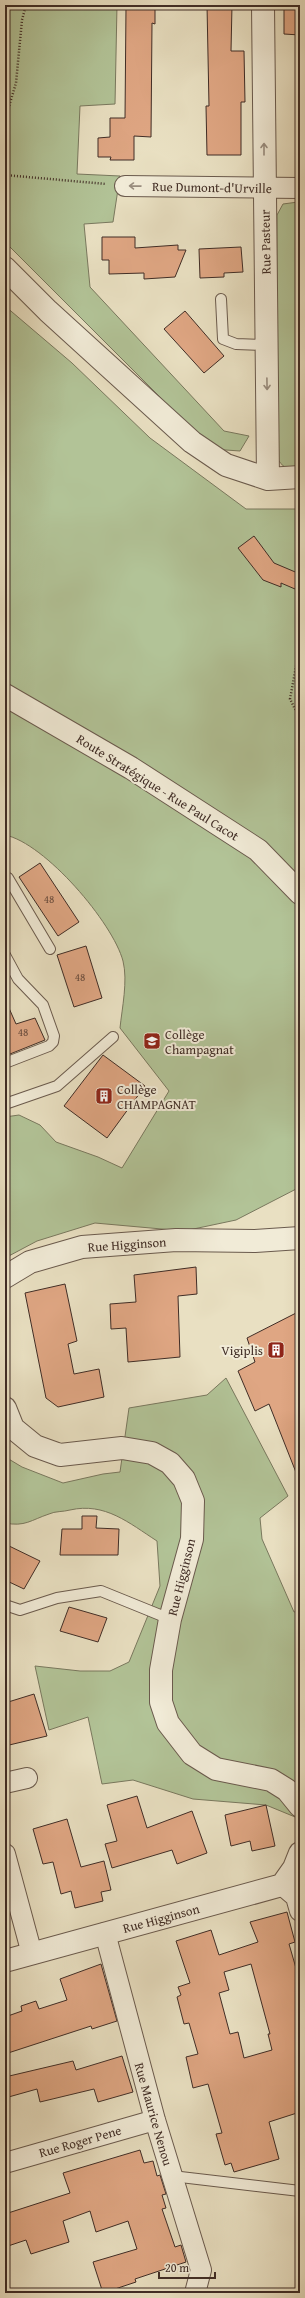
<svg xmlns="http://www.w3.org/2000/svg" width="305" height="2298" font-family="'Gentium Book Plus',serif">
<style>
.green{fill:#b2c397;stroke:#79785e}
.building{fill:#dfa683;stroke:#402d26;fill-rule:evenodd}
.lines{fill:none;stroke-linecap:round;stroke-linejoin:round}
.service-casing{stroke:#6a5a4d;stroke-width:12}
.minor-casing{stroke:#6a5a4d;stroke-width:22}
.tertiary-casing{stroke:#6a5a4d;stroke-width:24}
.path{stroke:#402d26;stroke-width:2.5;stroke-dasharray:1 2;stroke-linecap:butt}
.service{stroke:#f1ebd7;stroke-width:10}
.minor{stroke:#f1ebd7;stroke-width:20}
.tertiary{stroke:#f1ebd7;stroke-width:22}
.oneway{stroke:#988c7e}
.labels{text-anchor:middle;stroke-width:4;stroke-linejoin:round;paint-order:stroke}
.number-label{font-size:11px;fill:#684b3d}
.street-label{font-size:13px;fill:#402d26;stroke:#f1ebd7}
.poi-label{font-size:13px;fill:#402d26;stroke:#f1ebd7;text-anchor:start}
</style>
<rect width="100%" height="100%" fill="#e9e0c2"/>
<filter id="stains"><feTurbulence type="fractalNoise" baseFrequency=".005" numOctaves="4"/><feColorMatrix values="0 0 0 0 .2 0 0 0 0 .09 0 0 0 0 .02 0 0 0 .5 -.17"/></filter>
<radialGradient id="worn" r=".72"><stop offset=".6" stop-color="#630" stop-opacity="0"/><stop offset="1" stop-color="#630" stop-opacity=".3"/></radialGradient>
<path class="green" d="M5,5H117L115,104L80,106L77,174L120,176L113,222L84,224L90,287L224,431L249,436L240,451L212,449L5,242Z
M298,202H300V469C288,470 282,468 276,456L277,215L283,204Z
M5,306L72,363L150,438L246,509H300V1187L236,1220L184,1231L95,1223L37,1241L5,1258V1117L19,1115L40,1125L56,1142L98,1157L122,1168L169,1091L120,1028C122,1008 128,981 123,961C113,923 45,843 5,835Z
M226,1378L288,1496L260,1518L262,1539L294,1612L300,1611V1819L266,1805L193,1799L133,1780L102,1784L88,1717L49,1730L35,1666L80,1671H110L129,1662L160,1586L157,1541C129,1523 105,1502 70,1510C63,1512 55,1511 49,1514C31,1520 25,1527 5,1523V1455L7,1458L22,1467L63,1483L103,1474L120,1472L129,1408L207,1395Z"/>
<path class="building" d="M207,5H232L231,51H244L245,102H241V155H207L206,106H209Z
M284,5H300V35L284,34Z
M126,7L155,8V24L152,23L151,137L134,136V160H110L111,157H98V138L110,137V118H125Z
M102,237H135V248L178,245V250H186L175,277L144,279V273L109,274V260H102Z
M241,247L243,272L224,273V277L200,278L199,249Z
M185,311L224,356L204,373L164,329Z
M254,536L274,563L300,574L295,589L281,583V587L263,580L238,548Z
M40,863L79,922L58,936L19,877Z
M86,946L102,998L74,1007L57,955Z
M5,999L16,1024L35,1018L45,1040L5,1056Z
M103,1055L145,1086L107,1138L64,1106Z
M196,1267L197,1294L178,1296L180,1357L128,1362L126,1328L111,1329L110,1304L136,1302L134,1275Z
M65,1284L77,1341L68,1344L74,1374L99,1369L104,1397L58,1407L46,1398L25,1293Z
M300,1311V1480H299L269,1404L255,1411L238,1371L255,1362L247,1338Z
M82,1516H97L96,1528L119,1529L118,1555H60L62,1529H82Z
M5,1544L40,1561L24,1589L5,1580Z
M69,1607L107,1618L98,1642L60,1631Z
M34,1694L47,1736L5,1746V1703Z
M137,1796L147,1828L192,1811L207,1853L177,1864L172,1850L112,1868L105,1844L117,1841L107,1805Z
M266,1805L275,1846L252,1851L250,1841L231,1846L225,1815Z
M67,1819L81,1867L104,1861L111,1890L101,1892L103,1901L75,1908L71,1891L61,1894L53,1862L43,1864L33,1829Z
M287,1912L295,1942L289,1944L300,1982V2112L269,2122L279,2159L234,2172L231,2163L225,2165L216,2134L222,2133L208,2084L193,2088L186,2057L198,2054L189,2023L184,2024L177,1997L181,1995L178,1987L190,1983L176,1941L211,1930L219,1955L258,1942L250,1922ZM251,1964L270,2034H268L272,2050L244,2058L238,2032L230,2034L219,1993L229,1990L224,1972Z
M101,1964L117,2021L92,2029L91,2026L5,2054V2017L22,2011L21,2006L36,2001L39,2009L67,2000L60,1979Z
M122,2056L133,2092L98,2102L94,2089L40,2102L37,2089L5,2098V2077L73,2061L76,2070Z
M140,2150L144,2163L153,2161L157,2176L160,2175L166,2194L162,2195L166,2208L162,2209L175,2247L181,2245L186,2262L135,2279L136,2282L103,2293L93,2262L137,2249L128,2221L96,2232L90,2211L63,2221L69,2242L31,2254L26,2240L5,2247V2214L70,2193L63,2173Z"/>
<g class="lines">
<g class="service-casing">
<path id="service" d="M221,299L223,339L236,344L267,345
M5,877L8,878L50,949
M5,955L18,979L43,1005L54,1036L53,1042L49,1046L5,1063
M5,1104L57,1086L113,1037
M5,1605L20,1610L57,1598L101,1591L170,1619
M172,2176L300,2191"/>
</g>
<g class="minor-casing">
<path id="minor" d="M125,186L300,188
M5,1783L27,1778
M5,1854L32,1954
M282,1885L296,1897L300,1911
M105,1933L155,2120L201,2270L195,2293
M5,2163L155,2120"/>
</g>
<g class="tertiary-casing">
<path id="tertiary" d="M263,5L268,479
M5,268L48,311L192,442L226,465L268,479L300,477
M5,695L131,768L258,850L300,893
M5,1277L30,1262L82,1247L176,1240L255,1241L300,1238
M5,1408L13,1428L35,1446L60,1455L122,1448L152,1453L170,1463L184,1479L193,1501L192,1539L170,1619L161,1670V1702L168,1723L192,1754L216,1769L271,1780L287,1790L300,1806
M5,1961L282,1885L294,1868L300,1853"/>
</g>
<path class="path" d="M5,120L16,83L22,20L26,5
M5,175L106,184
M300,645L290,699L300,719"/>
<use href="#service" class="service"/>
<use href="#minor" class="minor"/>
<use href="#tertiary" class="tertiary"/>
</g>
<defs><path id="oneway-shaft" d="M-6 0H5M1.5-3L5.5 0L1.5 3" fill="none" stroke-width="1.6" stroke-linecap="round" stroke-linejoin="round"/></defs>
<g class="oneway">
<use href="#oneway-shaft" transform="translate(264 149) rotate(-90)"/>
<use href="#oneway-shaft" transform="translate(135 186) rotate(-179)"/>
<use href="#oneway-shaft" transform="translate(267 384) rotate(89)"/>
</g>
<defs>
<g id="school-square" transform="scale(0.9)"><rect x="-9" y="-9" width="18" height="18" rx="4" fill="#8f2418" stroke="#f1ebd7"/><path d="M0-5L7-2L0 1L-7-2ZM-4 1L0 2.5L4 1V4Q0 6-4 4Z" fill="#fff"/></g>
<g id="building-square" transform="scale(0.9)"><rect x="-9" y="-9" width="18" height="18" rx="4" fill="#8f2418" stroke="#f1ebd7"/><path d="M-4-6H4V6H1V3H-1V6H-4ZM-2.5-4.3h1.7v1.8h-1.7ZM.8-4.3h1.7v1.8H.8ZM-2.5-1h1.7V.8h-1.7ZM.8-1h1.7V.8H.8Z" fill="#fff"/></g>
</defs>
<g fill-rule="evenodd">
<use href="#school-square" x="152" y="1041"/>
<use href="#building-square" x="104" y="1096"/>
<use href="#building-square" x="276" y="1350"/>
</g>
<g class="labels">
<g class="number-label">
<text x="49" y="903">48</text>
<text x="80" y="981">48</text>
<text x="23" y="1036">48</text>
</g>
<g class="street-label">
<text transform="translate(212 187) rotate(1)" y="5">Rue Dumont-d'Urville</text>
<text transform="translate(265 242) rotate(-91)" y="5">Rue Pasteur</text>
<text transform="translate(158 787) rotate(32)" y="5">Route Stratégique - Rue Paul Cacot</text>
<text transform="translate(127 1244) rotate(-4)" y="5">Rue Higginson</text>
<text transform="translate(181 1577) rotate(-76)" y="5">Rue Higginson</text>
<text transform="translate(161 1918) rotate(-15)" y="5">Rue Higginson</text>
<text transform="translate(154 2114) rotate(74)" y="5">Rue Maurice Nenou</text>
<text transform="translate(80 2141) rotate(-16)" y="5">Rue Roger Pene</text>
</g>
<g class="poi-label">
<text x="165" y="1039">Collège<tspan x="165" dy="15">Champagnat</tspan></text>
<text x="117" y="1094">Collège<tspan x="117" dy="15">CHAMPAGNAT</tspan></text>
<text x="263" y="1355" text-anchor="end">Vigiplis</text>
</g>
</g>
<rect width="305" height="2298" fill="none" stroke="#e9e0c2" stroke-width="20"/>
<rect x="6" y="6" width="293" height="2286" fill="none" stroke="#402d26" stroke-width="2"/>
<rect x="10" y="10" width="285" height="2278" fill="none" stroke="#402d26"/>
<path d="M159 2272v6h56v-6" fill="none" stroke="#402d26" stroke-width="2"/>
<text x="165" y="2272" font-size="12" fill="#402d26" stroke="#f1ebd7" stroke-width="3" paint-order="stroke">20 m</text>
<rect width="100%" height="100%" filter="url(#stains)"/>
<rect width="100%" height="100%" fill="url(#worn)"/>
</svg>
